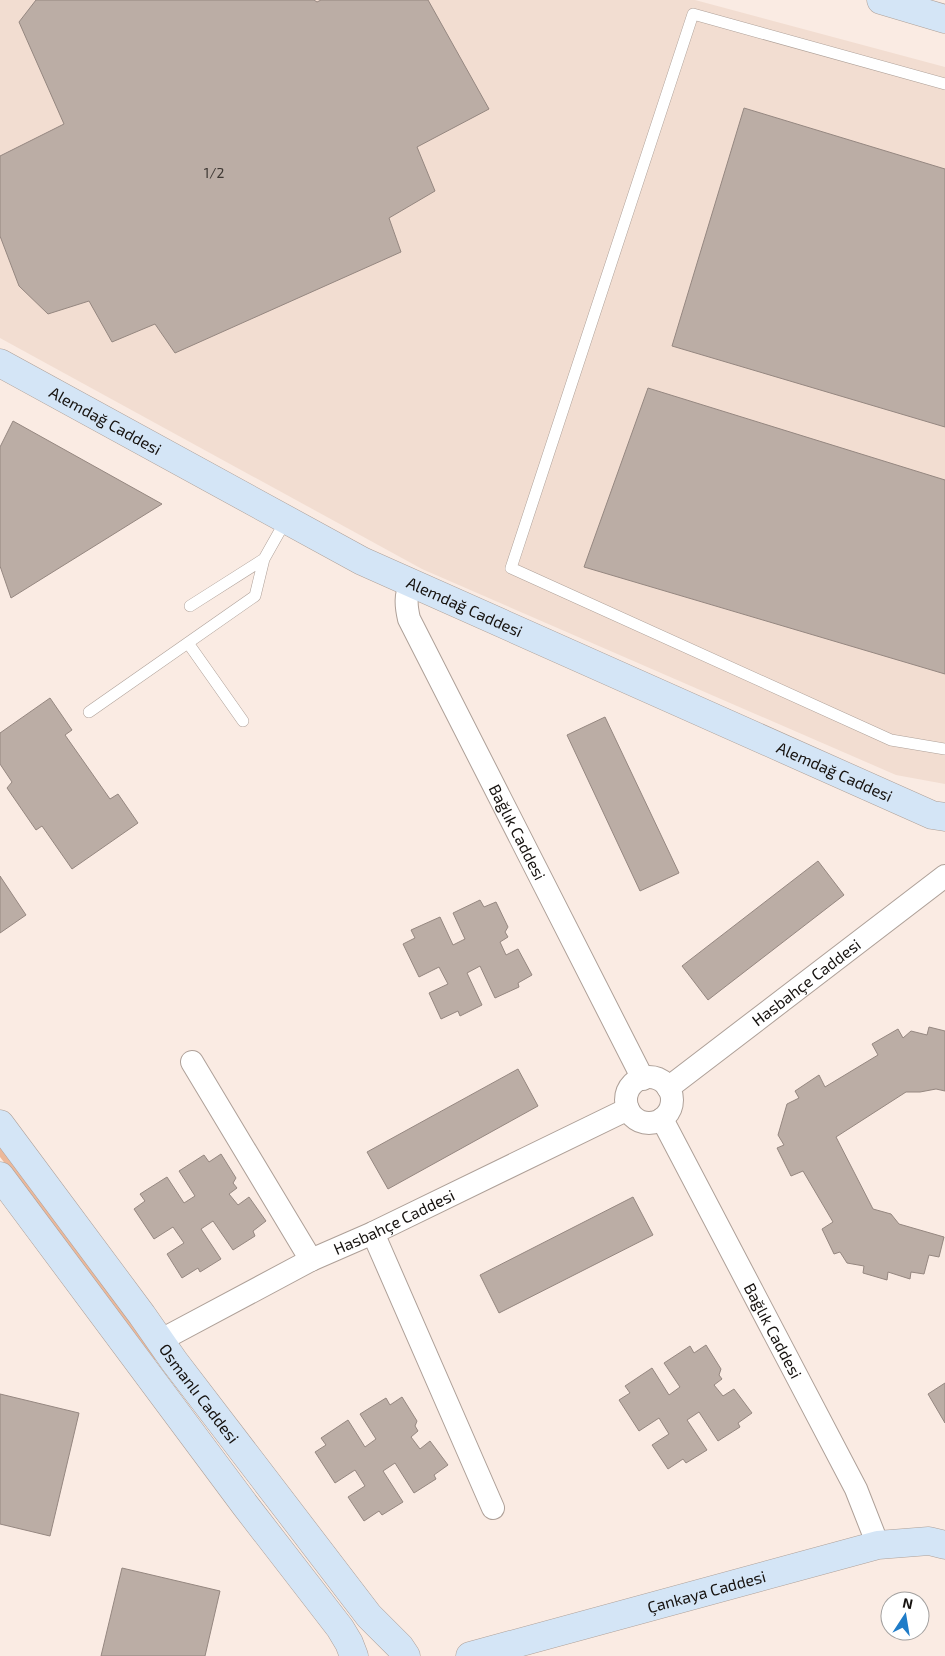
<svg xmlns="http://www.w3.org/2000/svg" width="945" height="1656" font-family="'Exo 2',sans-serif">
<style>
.built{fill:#f2ddd1}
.green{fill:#ecb89a}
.building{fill:#bbada5;stroke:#958780}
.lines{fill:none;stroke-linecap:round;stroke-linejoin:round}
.service-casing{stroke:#aea098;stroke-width:12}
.minor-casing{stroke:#aea098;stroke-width:24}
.secondary-casing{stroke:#aea098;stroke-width:29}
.service{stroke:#fff;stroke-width:11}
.minor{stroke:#fff;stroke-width:22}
.secondary{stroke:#d4e5f6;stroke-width:28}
.labels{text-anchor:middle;stroke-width:4.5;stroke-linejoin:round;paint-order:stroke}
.number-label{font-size:14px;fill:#3f3934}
.street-label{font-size:16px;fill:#16120f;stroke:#fff}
</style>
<rect width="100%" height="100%" fill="#faebe3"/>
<path class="built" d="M0,0H695L945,67V784L896,775L422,569L0,338Z"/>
<path class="green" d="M0,1142L160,1356L155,1360L0,1157Z"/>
<path class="building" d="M36,0H314L317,2L321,0H428L489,109L417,147L435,191L389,218L401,252L175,353L155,324L112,342L89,301L48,314L19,286L0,236V156L64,124L19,22Z
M744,108L945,169V427L672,346Z
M648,388L945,480V674L584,567Z
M13,421L162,504L11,598L0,566V447Z
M50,698L72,730L65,735L110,799L118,794L138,823L72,869L42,826L36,830L7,788L12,782L0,764V733Z
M605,717L679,873L640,891L567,735Z
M818,861L844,895L708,1000L682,966Z
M0,876L26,915L0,933Z
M480,900L484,907L496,902L508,927L505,932L508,937L500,942L506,955L518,949L532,975L518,983L519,987L495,998L480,966L467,973L482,1005L460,1016L458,1011L441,1019L429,993L448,984L439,967L419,977L403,944L415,938L411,930L440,917L453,945L465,939L453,913Z
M929,1027L945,1031V1091L936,1089L920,1092H906L836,1137L873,1209L891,1214L899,1224L944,1237L939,1257L929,1255L924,1274L911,1272L910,1279L888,1272L887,1280L863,1273L864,1266L847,1263L840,1252L834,1254L822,1229L833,1222L803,1171L791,1176L777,1148L784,1145L778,1135L787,1104L799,1098L795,1091L819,1075L825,1087L878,1055L872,1044L898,1029L903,1038L911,1031L927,1035Z
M518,1069L538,1106L388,1189L367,1152Z
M221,1154L236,1178L233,1183L237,1188L229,1194L238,1205L249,1197L266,1221L253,1231L255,1236L233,1250L213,1221L201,1229L221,1259L200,1272L198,1268L182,1278L167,1254L184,1243L173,1227L154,1239L134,1209L145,1201L140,1194L167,1177L184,1203L195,1196L179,1171L204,1155L209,1162Z
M633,1197L653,1235L499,1313L480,1275Z
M706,1345L721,1369L719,1375L722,1379L714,1385L723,1396L734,1389L752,1413L738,1423L740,1427L718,1441L699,1412L687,1420L707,1450L686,1463L683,1459L668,1469L652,1445L669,1434L659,1418L639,1431L619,1400L630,1393L625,1386L652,1368L669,1395L680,1387L664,1363L690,1346L694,1353Z
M945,1383V1423L928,1394Z
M0,1394L79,1413L50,1536L0,1524Z
M402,1397L417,1421L415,1426L418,1431L411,1437L420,1449L430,1441L448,1465L434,1475L436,1479L414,1493L395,1463L383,1471L403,1502L382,1515L379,1511L364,1521L348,1497L365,1486L355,1470L335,1483L315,1452L326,1445L321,1438L348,1420L365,1447L376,1439L360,1414L386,1398L390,1405Z
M122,1568L220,1591L205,1656H101Z"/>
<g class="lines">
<g class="service-casing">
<path id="service" d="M945,84L693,14L511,568L891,740L945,749
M190,606L264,559L286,520
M188,643L243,721
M89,712L255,596L264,559"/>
</g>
<g class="minor-casing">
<g id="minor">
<path id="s1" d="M411,583C405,595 406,606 409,619L643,1079"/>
<path d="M192,1062L311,1260"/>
<circle cx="649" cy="1100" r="23"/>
<path id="s2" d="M668,1088L945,876"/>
<path id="s3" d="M662,1119L856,1489L878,1545"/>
<path d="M373,1233L493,1508"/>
<path id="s4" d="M163,1339L311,1260L373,1233L628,1109"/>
</g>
</g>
<g class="secondary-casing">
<g id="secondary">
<path d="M881,0L945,19"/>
<path id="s5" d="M0,363L362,561L932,815L945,817"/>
<path id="s6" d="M0,1124L142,1315L174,1361L369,1616L400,1647L406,1656"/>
<path d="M0,1176L245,1505L340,1628L349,1643L354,1656"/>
<path id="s7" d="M470,1656L878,1545L929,1541L945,1545"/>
</g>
</g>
<use href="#service" class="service"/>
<use href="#minor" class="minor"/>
<use href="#secondary" class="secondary"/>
</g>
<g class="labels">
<g class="number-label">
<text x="214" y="178">1/2</text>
</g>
<g class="street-label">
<text dy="6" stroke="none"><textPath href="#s5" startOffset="120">Alemdağ Caddesi</textPath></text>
<text dy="6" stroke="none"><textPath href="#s5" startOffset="525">Alemdağ Caddesi</textPath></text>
<text dy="6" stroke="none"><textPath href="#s5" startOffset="930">Alemdağ Caddesi</textPath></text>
<text dy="6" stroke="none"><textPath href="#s1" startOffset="276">Bağlık Caddesi</textPath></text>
<text dy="6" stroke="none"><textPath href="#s2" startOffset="174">Hasbahçe Caddesi</textPath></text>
<text dy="6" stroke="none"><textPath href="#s4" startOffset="259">Hasbahçe Caddesi</textPath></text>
<text dy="6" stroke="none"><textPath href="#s3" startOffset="239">Bağlık Caddesi</textPath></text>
<text dy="6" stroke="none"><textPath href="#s6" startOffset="335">Osmanlı Caddesi</textPath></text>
<text dy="6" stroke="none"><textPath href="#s7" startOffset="245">Çankaya Caddesi</textPath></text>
</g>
</g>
<g transform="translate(905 1616) rotate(12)"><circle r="24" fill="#ffffff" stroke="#a2a09f"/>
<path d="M0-4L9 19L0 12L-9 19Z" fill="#1f7cc8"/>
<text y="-8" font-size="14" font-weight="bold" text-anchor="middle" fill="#16120f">N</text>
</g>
</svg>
